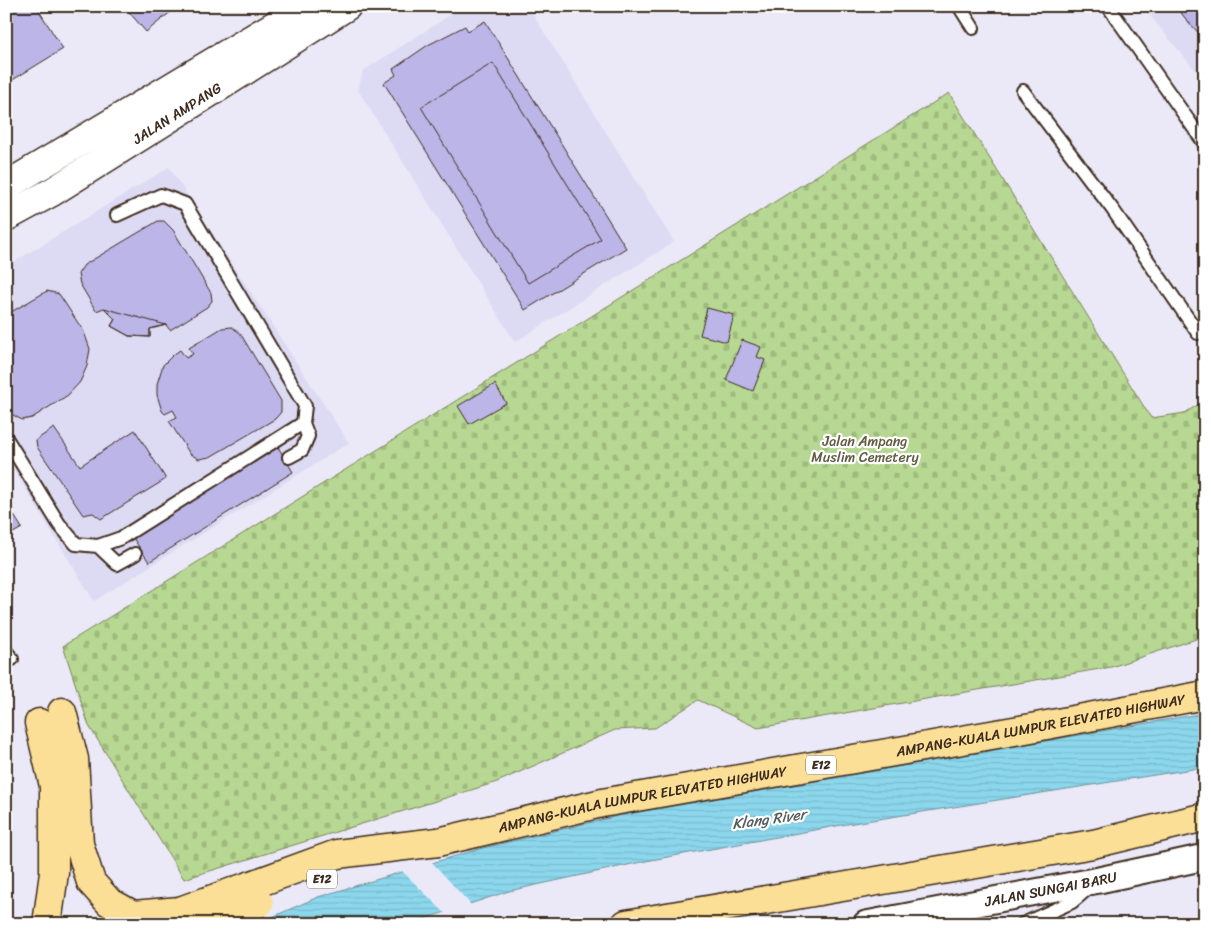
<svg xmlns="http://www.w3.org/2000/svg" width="1211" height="930" font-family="Sriracha,sans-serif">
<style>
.built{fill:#dddaf3}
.cemetery{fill:url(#cemetery-stones);stroke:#798158}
.water{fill:url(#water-rules);stroke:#6c929a}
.pier{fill:#ebe9f8}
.building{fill:#bcb6e8;stroke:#3b2a1e}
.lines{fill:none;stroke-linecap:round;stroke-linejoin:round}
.service-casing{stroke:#3b2a1e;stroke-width:16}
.minor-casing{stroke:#3b2a1e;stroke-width:29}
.secondary-casing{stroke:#3b2a1e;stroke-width:31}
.motorway-casing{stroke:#3b2a1e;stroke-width:31}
.service{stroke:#fff;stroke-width:12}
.minor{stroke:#fff;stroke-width:25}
.secondary{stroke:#fff;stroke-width:28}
.motorway{stroke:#fbdf96;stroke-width:28}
.motorway-bridge-casing{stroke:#3b2a1e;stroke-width:31;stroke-linecap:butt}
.motorway-bridge{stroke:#fbdf96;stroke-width:28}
.labels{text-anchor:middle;stroke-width:4.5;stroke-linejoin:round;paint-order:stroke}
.shield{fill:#fff;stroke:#766a62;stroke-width:1}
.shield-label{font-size:12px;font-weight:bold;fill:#3b2a1e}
.street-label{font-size:14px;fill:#3b2a1e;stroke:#fff}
.park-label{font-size:14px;fill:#605e41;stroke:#fff}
.water-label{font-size:15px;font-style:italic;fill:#535e5c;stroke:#fff}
</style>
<defs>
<pattern id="cemetery-stones" width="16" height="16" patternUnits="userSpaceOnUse" patternTransform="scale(1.25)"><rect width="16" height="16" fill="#b7d892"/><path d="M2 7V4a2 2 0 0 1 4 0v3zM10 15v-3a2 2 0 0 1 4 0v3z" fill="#9eba7d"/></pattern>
<pattern id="water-rules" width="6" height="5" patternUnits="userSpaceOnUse" patternTransform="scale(1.25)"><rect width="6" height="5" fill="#8cd7ed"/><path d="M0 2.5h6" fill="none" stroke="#7ab9cb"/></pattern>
</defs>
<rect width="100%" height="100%" fill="#ebe9f8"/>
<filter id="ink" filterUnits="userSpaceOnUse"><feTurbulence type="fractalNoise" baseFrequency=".02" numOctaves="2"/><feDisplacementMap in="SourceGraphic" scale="10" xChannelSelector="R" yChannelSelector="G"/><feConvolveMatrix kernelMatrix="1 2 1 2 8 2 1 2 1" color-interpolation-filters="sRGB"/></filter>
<g filter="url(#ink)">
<path class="built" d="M464,6H528L674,242L515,342L358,90L363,71Z
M1142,6H1205V82Z
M169,167L349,443L94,601L6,457V267Z"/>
<path class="cemetery" d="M949,93L1151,418L1185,413L1205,400V636L1111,667L758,728L698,700L655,728L615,730L497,782L184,879L89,726L63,646Z"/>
<path class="water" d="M1205,713V767L847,824L646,861L509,891L409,924H256L318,897L479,849L622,815Z"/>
<path class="pier" d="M431,861L472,906L446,914L401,870Z"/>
<path class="building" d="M6,6H36L63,49L6,84Z
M124,6H178L146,32Z
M1176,6H1205V40L1185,18Z
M485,21L626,248L525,310L384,83L396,75L393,69L428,45L465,26L468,31Z
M493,63L601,239L528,283L421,107Z
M158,221H164L173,230L211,293L212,301L207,307L170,330L166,325L150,329V337L129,336L111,326L115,319L104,308L96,311L80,284L78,274L84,265Z
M47,291L59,294L84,332L90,349L87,366L80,382L68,395L32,418L22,420L13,415L6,405V315Z
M104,308L166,325L150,329V337L129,336L111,326L115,319Z
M707,308L734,315L727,342L700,335Z
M232,327L240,333L281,401V412L275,419L210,457L199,459L190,454L169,421L177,417L173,410L165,414L162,411L157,395V384L163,365L173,355L180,350L186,358L193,354L189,348L222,328Z
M742,340L761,347L757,357L765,360L753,391L726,380Z
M495,384L506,403L469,424L458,406Z
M54,428L80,466L135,430L166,479L101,519L93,513L83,515L37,447L36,440Z
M278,447L293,472L149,562L133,538Z
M6,503L22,528L6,537Z"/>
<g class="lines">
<g class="service-casing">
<path id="service" d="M959,6L973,28
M1108,6L1205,144
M1023,91L1113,210L1198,333
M6,438L59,524L76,544L98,546L121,538L303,423L305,406L185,204L161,195L117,215
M289,457L302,450L308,436L303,423
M98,546L117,564L135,554
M6,651L12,659
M1023,924L1072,902L1091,886"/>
</g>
<g class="minor-casing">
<g id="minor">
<path id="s1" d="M866,924L1099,880L1205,857"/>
</g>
</g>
<g class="secondary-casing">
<g id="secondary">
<path d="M6,186L307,6"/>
<path id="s2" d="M6,217L52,192L347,6"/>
</g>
</g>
<g class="motorway-casing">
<g id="motorway">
<path d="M62,712L74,759L79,844L91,882L109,902L133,915L180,911"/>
<path d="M39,723L54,786V873L47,924"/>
<path id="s3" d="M438,842L602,803L1031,728L1205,695"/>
<path d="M626,924L1093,844L1205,817"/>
</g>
</g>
<use href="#service" class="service"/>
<use href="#minor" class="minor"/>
<use href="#secondary" class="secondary"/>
<use href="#motorway" class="motorway"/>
<g class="motorway-bridge-casing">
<path id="motorway-bridge" d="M180,911L337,854L438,842
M209,924L259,903"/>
</g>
<use href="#motorway-bridge" class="motorway-bridge"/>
</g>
</g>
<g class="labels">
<g class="shield">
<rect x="806" y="755.5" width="30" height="19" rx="4"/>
<rect x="307" y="869.5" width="30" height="19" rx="4"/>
</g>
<g class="shield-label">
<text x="821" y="769">E12</text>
<text x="322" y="883">E12</text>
</g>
<g class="street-label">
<text dy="5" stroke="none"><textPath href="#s2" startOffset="200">JALAN AMPANG</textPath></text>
<text dy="5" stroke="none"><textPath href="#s3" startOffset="614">AMPANG-KUALA LUMPUR ELEVATED HIGHWAY</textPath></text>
<text dy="5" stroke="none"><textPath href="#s3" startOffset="209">AMPANG-KUALA LUMPUR ELEVATED HIGHWAY</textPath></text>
<text dy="5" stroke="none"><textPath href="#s1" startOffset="188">JALAN SUNGAI BARU</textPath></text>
</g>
<g class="park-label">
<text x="865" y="446">Jalan Ampang<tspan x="865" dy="16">Muslim Cemetery</tspan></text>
</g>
<g class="water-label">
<text transform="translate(769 819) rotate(-8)" y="5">Klang River</text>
</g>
</g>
<rect width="1211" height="930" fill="none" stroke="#fff" stroke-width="25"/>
<rect x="12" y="12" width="1186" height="905" fill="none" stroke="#3b2a1e" stroke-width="2" filter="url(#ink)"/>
</svg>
